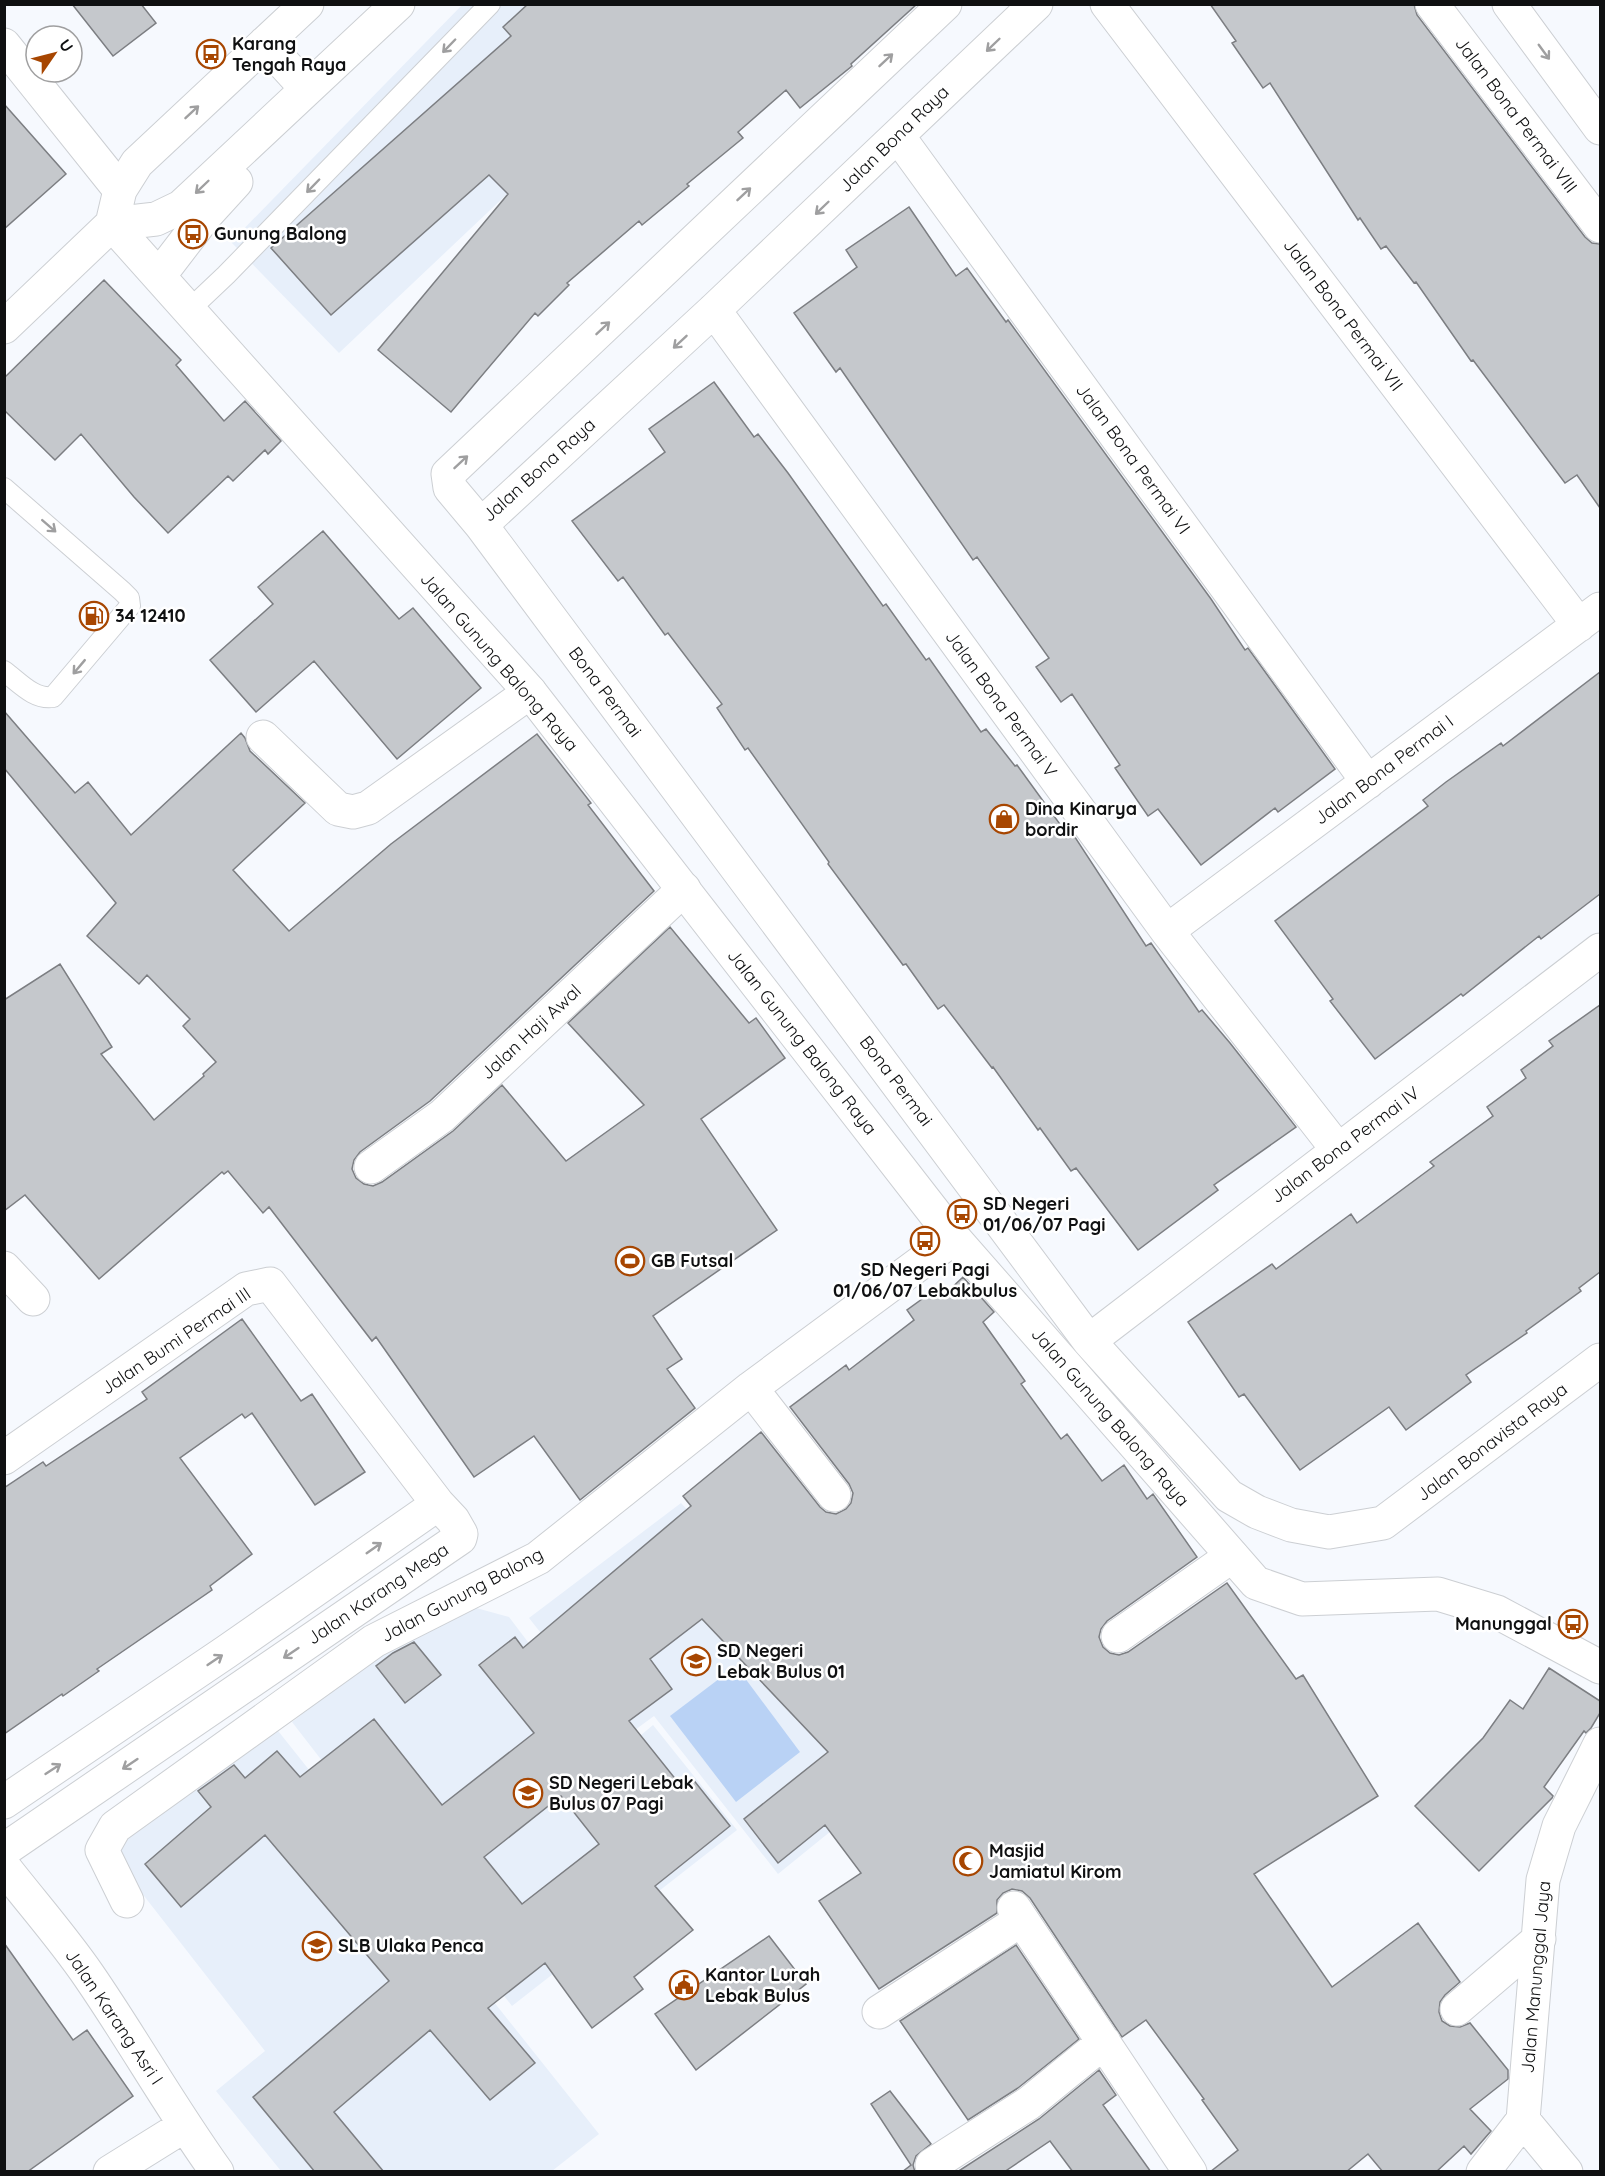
<svg xmlns="http://www.w3.org/2000/svg" width="1605" height="2176" font-family="Quicksand,sans-serif">
<style>
.built{fill:#e7effa}
.green{fill:#b9d2f5}
.building{fill:#c5c8cc;stroke:#7c7e82;stroke-width:1.5;fill-rule:evenodd}
.lines{fill:none;stroke-linecap:round;stroke-linejoin:round}
.lane-casing{stroke:#cccfd3;stroke-width:22}
.street-casing{stroke:#cccfd3;stroke-width:35}
.secondary-casing{stroke:#cccfd3;stroke-width:35}
.lane{stroke:#fff;stroke-width:20}
.street{stroke:#fff;stroke-width:33}
.secondary{stroke:#fff;stroke-width:33}
.oneway{stroke:#9f9fa0}
.labels{text-anchor:middle;stroke-width:5;stroke-linejoin:round;paint-order:stroke}
.poi-label{font-size:18px;font-weight:bold;fill:#0f1011;stroke:#fff;text-anchor:start}
.street-label{font-size:18px;fill:#0f1011;stroke:#fff}
</style>
<rect width="100%" height="100%" fill="#f6f9fe"/>
<path class="built" d="M462,5H707L339,353L231,242Z
M681,1503L872,1708L926,1754L778,1874L654,1716L624,1738L529,1618Z
M447,1600L509,1617L615,1757L653,1725L737,1830L512,2006L292,1722Z
M267,1717L599,2134L552,2171H281L216,2091L265,2051L102,1842Z"/>
<path class="green" d="M736,1666L800,1752L736,1802L670,1716Z"/>
<path class="building" d="M72,4H141L156,23L113,56Z
M528,4H917L851,64L852,66L800,108L786,90L738,132L743,138L687,184L689,186L642,225L639,221L567,283L569,285L538,316L535,313L451,412L378,350L508,194L489,175L331,315L271,248L511,36L503,27Z
M1210,4H1414L1417,15L1585,237L1592,243L1600,244V508L1577,475L1565,483L1473,360L1471,361L1416,282L1414,283L1386,246L1381,249L1360,218L1358,220L1270,83L1263,88L1232,43L1236,41Z
M4,104L66,174L4,229Z
M909,207L956,276L967,268L1006,322L1008,320L1211,599L1245,650L1248,648L1335,769L1278,812L1275,808L1201,865L1158,809L1148,816L1115,768L1120,765L1072,694L1061,702L1036,667L1049,658L977,557L973,560L840,368L836,372L794,313L857,267L846,250Z
M104,280L181,360L176,365L224,421L245,401L281,441L268,454L265,450L233,481L228,476L168,533L134,497L81,434L55,460L4,410V378Z
M714,382L754,437L758,434L788,473L883,606L886,604L926,660L929,658L981,732L986,729L1015,766L1017,765L1067,834L1071,831L1146,946L1151,943L1199,1012L1202,1010L1230,1043L1296,1127L1214,1185L1218,1190L1138,1250L1076,1168L1071,1171L1040,1128L1038,1130L993,1067L992,1068L944,1005L938,1009L906,964L903,965L828,864L829,862L748,748L745,750L717,708L722,704L668,633L665,635L623,577L618,581L572,521L665,452L649,429Z
M323,531L399,619L413,608L481,688L397,759L314,661L256,712L210,660L273,604L258,587Z
M1600,672V894L1541,939L1539,936L1463,996L1461,994L1375,1059L1330,1001L1333,999L1275,921L1428,806L1423,800L1446,782L1501,743L1503,746Z
M4,711L75,793L88,782L131,835L241,733L245,738L250,751L305,803L233,870L289,931L391,844L537,734L591,803L588,805L654,891L430,1101L360,1152L354,1160L352,1169L356,1178L364,1184L373,1186L382,1182L453,1131L502,1085L566,1161L644,1105L568,1023L670,927L749,1023L756,1018L785,1058L701,1119L777,1230L653,1316L682,1359L667,1369L695,1408L580,1500L534,1436L474,1477L376,1337L372,1341L269,1207L263,1213L228,1171L224,1174L222,1172L99,1279L25,1195L4,1211V1000L60,964L112,1047L101,1054L154,1120L204,1076L203,1074L216,1062L183,1026L190,1019L147,975L139,984L87,936L116,903L4,768Z
M1600,1005V1272L1579,1288L1581,1291L1526,1331L1527,1333L1466,1375L1471,1382L1406,1430L1389,1407L1300,1470L1244,1394L1239,1397L1188,1322L1272,1264L1276,1269L1351,1214L1357,1223L1434,1166L1430,1162L1493,1116L1487,1107L1526,1078L1521,1070L1553,1046L1549,1041Z
M963,1277L994,1312L983,1322L1025,1381L1021,1384L1061,1439L1067,1434L1102,1481L1124,1465L1147,1499L1153,1494L1197,1557L1107,1621L1101,1629L1099,1637L1103,1647L1110,1653L1119,1655L1128,1652L1227,1583L1296,1679L1303,1675L1378,1796L1254,1874L1332,1987L1418,1923L1460,1982L1445,1995L1440,2002L1439,2012L1442,2021L1450,2026L1460,2027L1470,2023L1508,2070V2079L1470,2109L1491,2131L1471,2154L1464,2146L1436,2172H1383L1368,2154L1346,2172H1210L1238,2150L1202,2100L1204,2099L1146,2020L1122,2037L1030,1898L1022,1891L1012,1889L1003,1893L997,1900V1913L879,1989L819,1901L861,1873L825,1825L778,1863L744,1819L828,1752L702,1619L650,1659L672,1689L629,1721L681,1786L692,1778L730,1826L655,1886L693,1930L634,1977L643,1989L592,2028L545,1963L488,2008L535,2063L490,2100L430,2030L334,2112L384,2172H315L253,2097L389,1981L265,1835L181,1907L145,1864L211,1807L198,1791L234,1765L245,1778L277,1751L300,1777L374,1719L442,1805L534,1733L479,1665L515,1637L523,1648L691,1506L683,1496L761,1432L820,1507L826,1512L836,1514L846,1509L851,1503L853,1493L849,1484L790,1407L846,1365L849,1370L914,1320L907,1310L940,1286L945,1294ZM561,1796L599,1844L522,1904L484,1857Z
M242,1319L301,1401L312,1394L365,1472L315,1505L252,1413L245,1418L242,1414L180,1458L252,1554L210,1586L212,1590L97,1669L99,1671L63,1696L62,1694L4,1734V1488L43,1462L46,1466L147,1399L142,1392Z
M414,1642L441,1675L405,1703L376,1666L393,1653Z
M1549,1668L1600,1701V1713L1591,1728L1586,1733L1584,1731L1544,1787L1553,1796L1552,1798L1479,1871L1415,1806L1483,1738L1510,1700L1523,1709Z
M769,1936L806,1984L696,2070L655,2014Z
M4,1943L73,2040L87,2030L133,2096L27,2172H4Z
M1016,1945L1079,2039L1018,2088L968,2120L900,2021Z
M1099,2070L1116,2095L1103,2105L1151,2172H1073L1050,2141L1004,2172H957L1039,2119Z
M890,2091L931,2144L916,2156L913,2165L915,2172H902L911,2165L871,2104Z"/>
<g class="lines">
<g class="lane-casing">
<path id="lane" d="M189,310L226,275L490,4
M4,488L122,591L129,598L130,606L53,697C34,700 19,682 4,671"/>
</g>
<g class="street-casing">
<path id="street" d="M945,4L448,474L450,488L481,525L1089,1341L1229,1496L1257,1512L1291,1525L1329,1532L1383,1523L1600,1360
M1107,4L1579,625
M1432,4L1600,226
M1509,4L1600,128
M4,45L120,190
M898,136L1368,782
M714,310L1167,931L1338,1150
M481,525L714,310L1036,4
M263,737L338,809L353,812L368,808L530,692
M1167,931L1600,609
M371,1167L442,1116L684,889
M4,1268L33,1299
M1089,1341L1600,950
M751,1388L834,1495
M4,1458L246,1289L270,1284L438,1504L453,1520L461,1534L460,1538L4,1850
M1118,1636L1232,1556
M4,1802L226,1652L438,1504
M4,1867C32,1903 63,1938 89,1976C133,2040 171,2108 217,2172
M127,1901L102,1850L115,1827L374,1641L538,1558L751,1388L954,1238
M1014,1908L1190,2172
M1457,2009L1539,1939
M879,2012L1021,1920
M1523,2120L1566,2172
M932,2165L1029,2103L1104,2042
M110,2172L184,2126
M1483,2172L1523,2120L1543,1880L1559,1826L1600,1744"/>
</g>
<g class="secondary-casing">
<path id="secondary" d="M265,43L307,89
M112,224L530,692L954,1238L1256,1583L1302,1599L1438,1594L1497,1612L1600,1667
M112,224L156,219L181,207L398,4
M159,276L205,216L236,182
M4,327L112,224L120,190L137,163L307,4"/>
</g>
<use href="#lane" class="lane"/>
<use href="#street" class="street"/>
<use href="#secondary" class="secondary"/>
</g>
<defs><path id="oneway-shaft" d="M-6 0H5M1.5-3L5.5 0L1.5 3" fill="none" stroke-width="1.6" stroke-linecap="round" stroke-linejoin="round" transform="scale(1.5)"/></defs>
<g class="oneway">
<use href="#oneway-shaft" transform="translate(993 45) rotate(136)"/>
<use href="#oneway-shaft" transform="translate(449 46) rotate(134)"/>
<use href="#oneway-shaft" transform="translate(1544 52) rotate(54)"/>
<use href="#oneway-shaft" transform="translate(886 60) rotate(-43)"/>
<use href="#oneway-shaft" transform="translate(192 112) rotate(-43)"/>
<use href="#oneway-shaft" transform="translate(313 186) rotate(134)"/>
<use href="#oneway-shaft" transform="translate(202 187) rotate(136)"/>
<use href="#oneway-shaft" transform="translate(744 194) rotate(-43)"/>
<use href="#oneway-shaft" transform="translate(822 208) rotate(136)"/>
<use href="#oneway-shaft" transform="translate(603 328) rotate(-43)"/>
<use href="#oneway-shaft" transform="translate(680 342) rotate(137)"/>
<use href="#oneway-shaft" transform="translate(461 462) rotate(-43)"/>
<use href="#oneway-shaft" transform="translate(49 526) rotate(41)"/>
<use href="#oneway-shaft" transform="translate(79 667) rotate(130)"/>
<use href="#oneway-shaft" transform="translate(374 1548) rotate(-35)"/>
<use href="#oneway-shaft" transform="translate(291 1653) rotate(146)"/>
<use href="#oneway-shaft" transform="translate(215 1660) rotate(-34)"/>
<use href="#oneway-shaft" transform="translate(130 1764) rotate(146)"/>
<use href="#oneway-shaft" transform="translate(53 1769) rotate(-33)"/>
</g>
<defs>
<g id="bus-ring" transform="scale(1.5)"><circle r="9.5" fill="#fff" stroke="#a74601" stroke-width="1.5"/><path d="M-5-6H5V4H4V6H2V4H-2V6H-4V4H-5ZM-3.5-4V0h7V-4ZM-3.5 1.2v1.5H-2V1.2ZM2 1.2v1.5H3.5V1.2Z" fill="#a74601"/></g>
<g id="fuel-ring" transform="scale(1.5)"><circle r="9.5" fill="#fff" stroke="#a74601" stroke-width="1.5"/><path d="M-5.5-6h7V0h2V4h1.3V-2.5L3-4.5l.8-.8L6-3V5H2.5V1h-1V6h-7ZM-4.2-4.7v3.2H.2V-4.7Z" fill="#a74601"/></g>
<g id="shop-ring" transform="scale(1.5)"><circle r="9.5" fill="#fff" stroke="#a74601" stroke-width="1.5"/><path d="M-5-2.5h2.3a2.7 3.5 0 0 1 5.4 0H5L5.5 6h-11ZM-1.5-2.5h3a1.5 2.3 0 0 0-3 0Z" fill="#a74601"/></g>
<g id="stadium-ring" transform="scale(1.5)"><circle r="9.5" fill="#fff" stroke="#a74601" stroke-width="1.5"/><path d="M0-5a6.5 5 0 1 0 0 10a6.5 5 0 1 0 0-10ZM-3.5-1.8h7v3.6h-7Z" fill="#a74601"/></g>
<g id="school-ring" transform="scale(1.5)"><circle r="9.5" fill="#fff" stroke="#a74601" stroke-width="1.5"/><path d="M0-5L7-2L0 1L-7-2ZM-4 1L0 2.5L4 1V4Q0 6-4 4Z" fill="#a74601"/></g>
<g id="mosque-ring" transform="scale(1.5)"><circle r="9.5" fill="#fff" stroke="#a74601" stroke-width="1.5"/><path d="M3.5-4.9A6 6 0 1 0 3.5 4.9A5 5 0 1 1 3.5-4.9Z" fill="#a74601"/></g>
<g id="civic-ring" transform="scale(1.5)"><circle r="9.5" fill="#fff" stroke="#a74601" stroke-width="1.5"/><path d="M-.6-6.5H3V-4.5H.6V-3L4-1V1h2V6H-6V1h2V-1L-.6-3ZM-1.2 2.5V6h2.4V2.5Z" fill="#a74601"/></g>
</defs>
<g fill-rule="evenodd">
<use href="#bus-ring" x="211" y="54"/>
<use href="#bus-ring" x="193" y="234"/>
<use href="#fuel-ring" x="94" y="616"/>
<use href="#shop-ring" x="1004" y="819"/>
<use href="#bus-ring" x="962" y="1214"/>
<use href="#bus-ring" x="925" y="1241"/>
<use href="#stadium-ring" x="630" y="1261"/>
<use href="#bus-ring" x="1573" y="1624"/>
<use href="#school-ring" x="696" y="1661"/>
<use href="#school-ring" x="528" y="1793"/>
<use href="#mosque-ring" x="968" y="1861"/>
<use href="#school-ring" x="317" y="1946"/>
<use href="#civic-ring" x="684" y="1985"/>
</g>
<g class="labels">
<g class="poi-label">
<text x="232" y="50">Karang<tspan x="232" dy="21">Tengah Raya</tspan></text>
<text x="214" y="240">Gunung Balong</text>
<text x="115" y="622">34 12410</text>
<text x="1025" y="815">Dina Kinarya<tspan x="1025" dy="21">bordir</tspan></text>
<text x="983" y="1210">SD Negeri<tspan x="983" dy="21">01/06/07 Pagi</tspan></text>
<text x="651" y="1267">GB Futsal</text>
<text x="925" y="1276" text-anchor="middle">SD Negeri Pagi<tspan x="925" dy="21">01/06/07 Lebakbulus</tspan></text>
<text x="1552" y="1630" text-anchor="end">Manunggal</text>
<text x="717" y="1657">SD Negeri<tspan x="717" dy="21">Lebak Bulus 01</tspan></text>
<text x="549" y="1789">SD Negeri Lebak<tspan x="549" dy="21">Bulus 07 Pagi</tspan></text>
<text x="989" y="1857">Masjid<tspan x="989" dy="21">Jamiatul Kirom</tspan></text>
<text x="338" y="1952">SLB Ulaka Penca</text>
<text x="705" y="1981">Kantor Lurah<tspan x="705" dy="21">Lebak Bulus</tspan></text>
</g>
<g class="street-label">
<text transform="translate(1516 115) rotate(53)" y="6">Jalan Bona Permai VIII</text>
<text transform="translate(894 139) rotate(-44)" y="6">Jalan Bona Raya</text>
<text transform="translate(1343 315) rotate(53)" y="6">Jalan Bona Permai VII</text>
<text transform="translate(1133 459) rotate(54)" y="6">Jalan Bona Permai VI</text>
<text transform="translate(539 470) rotate(-42)" y="6">Jalan Bona Raya</text>
<text transform="translate(499 662) rotate(49)" y="6">Jalan Gunung Balong Raya</text>
<text transform="translate(605 692) rotate(53)" y="6">Bona Permai</text>
<text transform="translate(1001 704) rotate(54)" y="6">Jalan Bona Permai V</text>
<text transform="translate(1384 770) rotate(-37)" y="6">Jalan Bona Permai I</text>
<text transform="translate(531 1032) rotate(-43)" y="6">Jalan Haji Awal</text>
<text transform="translate(802 1042) rotate(52)" y="6">Jalan Gunung Balong Raya</text>
<text transform="translate(896 1081) rotate(53)" y="6">Bona Permai</text>
<text transform="translate(1345 1145) rotate(-37)" y="6">Jalan Bona Permai IV</text>
<text transform="translate(176 1341) rotate(-34)" y="6">Jalan Bumi Permai III</text>
<text transform="translate(1110 1417) rotate(49)" y="6">Jalan Gunung Balong Raya</text>
<text transform="translate(1492 1442) rotate(-37)" y="6">Jalan Bonavista Raya</text>
<text transform="translate(378 1594) rotate(-34)" y="6">Jalan Karang Mega</text>
<text transform="translate(462 1595) rotate(-28)" y="6">Jalan Gunung Balong</text>
<text transform="translate(1536 1977) rotate(-85)" y="6">Jalan Manunggal Jaya</text>
<text transform="translate(114 2017) rotate(56)" y="6">Jalan Karang Asri I</text>
</g>
</g>
<rect width="1605" height="2176" fill="none" stroke="#0f1011" stroke-width="12"/>
<g transform="translate(54 54) rotate(55)"><circle r="28" fill="#ffffff" stroke="#9f9fa0" stroke-width="1.5"/>
<path d="M0-4.5L10 22L0 15L-10 22Z" fill="#a74601"/>
<text y="-9" font-size="16" font-weight="bold" text-anchor="middle" fill="#0f1011">U</text>
</g>
</svg>
